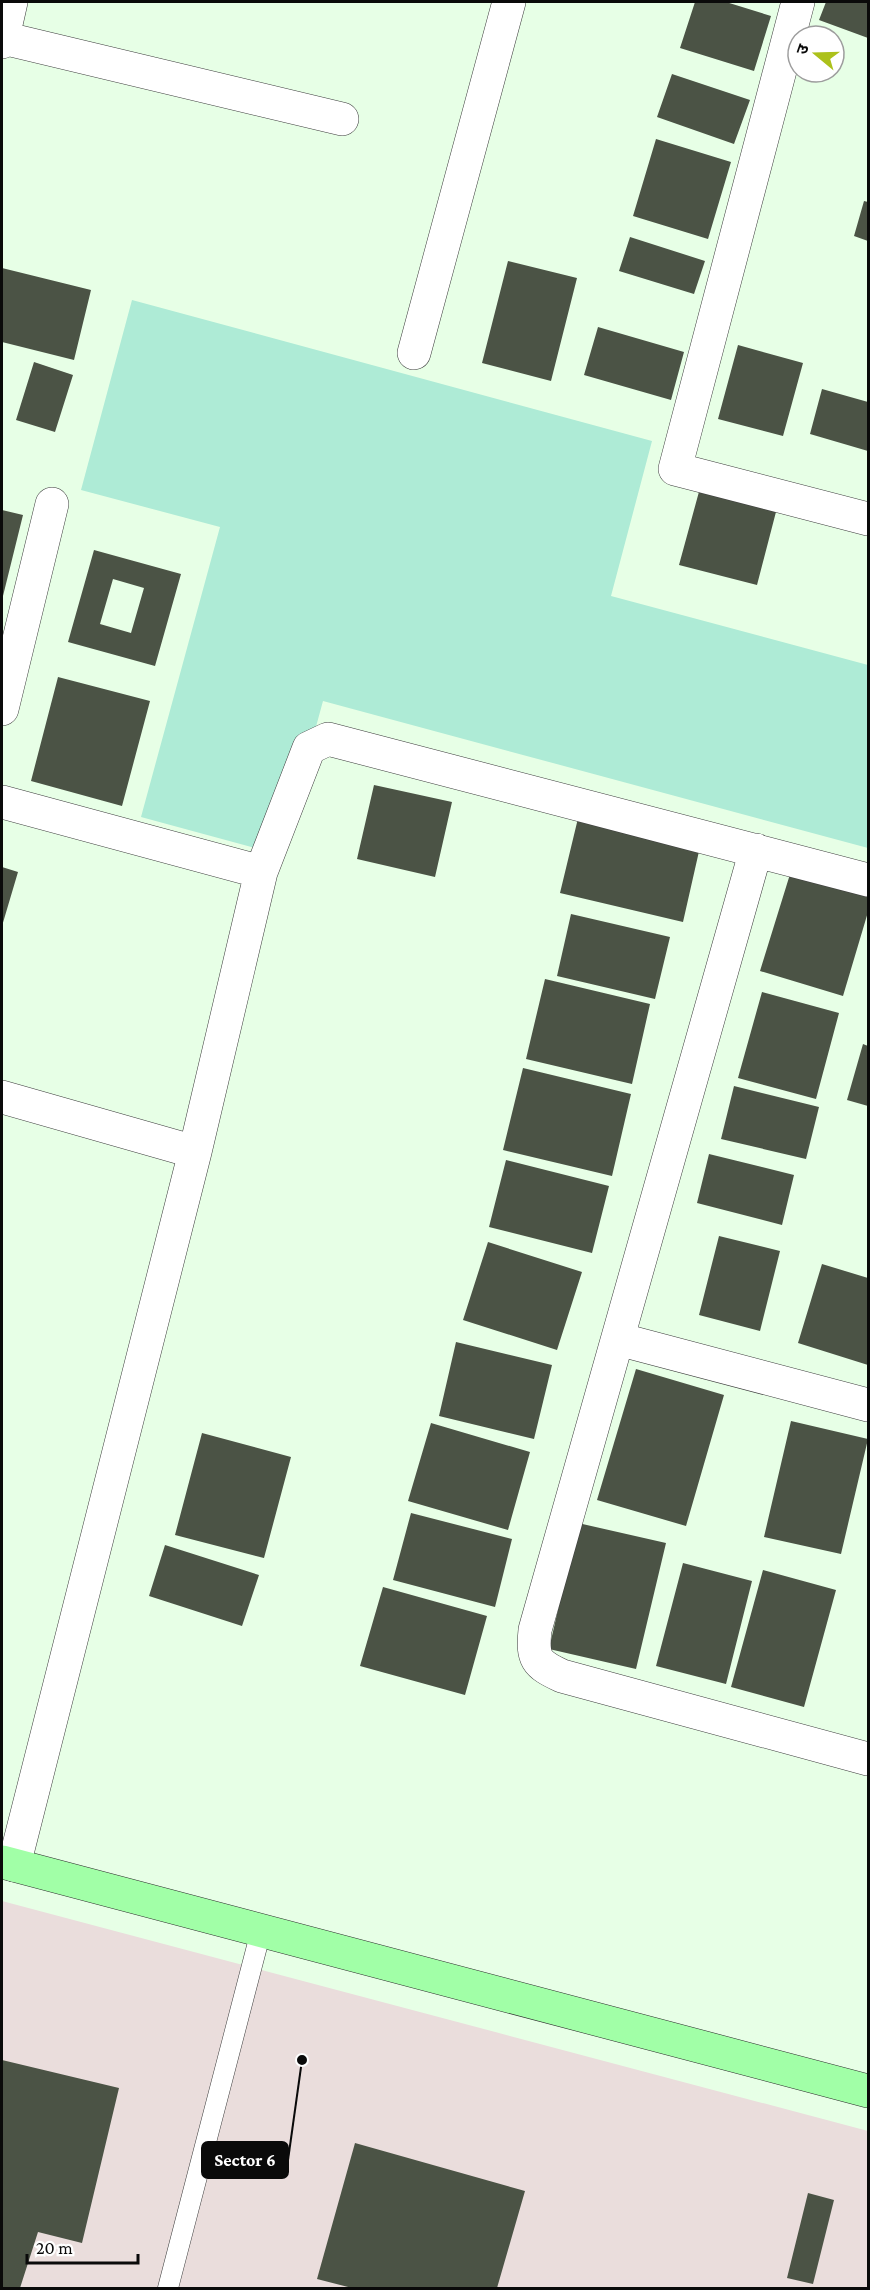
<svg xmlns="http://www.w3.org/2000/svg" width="870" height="2290" font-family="'Crimson Pro','Noto Sans Devanagari',serif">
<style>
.industrial{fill:#eadddc}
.green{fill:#aeebd6}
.building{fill:#4b5345;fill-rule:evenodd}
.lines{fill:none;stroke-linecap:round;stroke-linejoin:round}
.lane-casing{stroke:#3d3d3d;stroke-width:21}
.street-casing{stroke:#3d3d3d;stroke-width:34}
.secondary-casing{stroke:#2c2c2c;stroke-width:34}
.lane{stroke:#fff;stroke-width:20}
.street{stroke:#fff;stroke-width:33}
.secondary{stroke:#a1ffa7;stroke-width:33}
.leader{fill:none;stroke:#0a0a0a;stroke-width:2}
.callout-dot{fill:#0a0a0a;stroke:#fff;stroke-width:2}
.callout{fill:#0a0a0a;stroke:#0a0a0a;stroke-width:2}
.callout-label{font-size:18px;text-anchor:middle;font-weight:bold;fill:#fff}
</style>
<rect width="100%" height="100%" fill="#e7ffe6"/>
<path class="industrial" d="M2,1901L868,2131V2288H2Z"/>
<path class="green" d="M132,300L652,441L611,596L868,665V848L323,701L281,855L141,817L220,527L81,490Z"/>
<path class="building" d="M695,2H726L771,16L754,71L680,48Z
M826,2H868V38L819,20Z
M672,74L750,100L734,144L657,117Z
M656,139L731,162L708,239L633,216Z
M864,201L868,202V241L854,236Z
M630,237L705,261L694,294L619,271Z
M508,261L577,278L551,381L482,363Z
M2,268L91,290L74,360L2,342Z
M598,327L684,352L671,400L584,375Z
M738,345L803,363L783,436L718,419Z
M34,362L73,375L55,432L16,420Z
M822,389L868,402V451L810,434Z
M700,488L777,508L757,585L679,565Z
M2,510L23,515L2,600Z
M94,550L181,574L155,666L68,642ZM113,579L144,588L131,633L100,624Z
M58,677L150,701L122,806L31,781Z
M374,785L452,802L435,877L357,859Z
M580,810L702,838L683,922L560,893Z
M2,867L18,872L2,926Z
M791,871L868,895V912L843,996L760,971Z
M571,914L670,937L655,999L557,976Z
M545,979L650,1004L632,1084L526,1059Z
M762,992L839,1013L816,1099L738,1078Z
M863,1044L868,1046V1106L847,1100Z
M523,1068L631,1094L612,1176L503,1150Z
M734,1086L819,1107L806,1159L721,1139Z
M709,1154L794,1175L782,1225L697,1203Z
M506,1160L609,1186L592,1253L489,1227Z
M719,1236L780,1251L760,1331L699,1315Z
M488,1242L582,1272L557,1350L463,1320Z
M822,1264L868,1278V1365L798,1343Z
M456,1342L552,1365L534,1439L439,1416Z
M636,1369L724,1395L686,1526L597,1500Z
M791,1421L868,1439L841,1554L764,1537Z
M431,1423L530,1452L508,1530L408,1501Z
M202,1433L291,1457L264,1558L175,1535Z
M411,1513L512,1539L495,1607L393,1580Z
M578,1523L666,1543L636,1669L549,1649Z
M165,1545L259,1575L242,1626L149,1596Z
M683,1563L752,1581L726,1684L656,1666Z
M763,1570L836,1590L804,1707L731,1687Z
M383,1587L487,1616L465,1695L360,1666Z
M2,2060L119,2088L82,2243L38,2232L20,2288H2Z
M355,2143L525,2191L497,2288H352L317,2279Z
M808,2193L834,2200L813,2284L787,2278Z"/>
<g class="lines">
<g class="lane-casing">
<path id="lane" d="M168,2288L261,1931"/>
</g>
<g class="street-casing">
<path id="street" d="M798,2L675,469L868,519
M3,38L342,119
M2,42L11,2
M414,353L509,2
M2,709L52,504
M2,802L261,872
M756,850L535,1630C532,1659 536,1664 562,1676L868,1759
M2,1097L195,1152
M618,1339L868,1405
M14,1865L195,1152L261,872L309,748L328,739L868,880"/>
</g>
<g class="secondary-casing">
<path id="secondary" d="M2,1862L868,2091"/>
</g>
<use href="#lane" class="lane"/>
<use href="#street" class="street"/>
<use href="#secondary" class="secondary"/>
</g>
<path class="leader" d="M302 2060L288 2160"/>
<circle class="callout-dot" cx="302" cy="2060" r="6"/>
<rect class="callout" x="202" y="2142" width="86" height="36" rx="6"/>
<g class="callout-label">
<text x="245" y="2166">Sector 6</text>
</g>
<rect width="870" height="2290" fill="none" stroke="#0a0a0a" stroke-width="6"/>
<g transform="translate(816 54) rotate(289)"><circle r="28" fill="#ffffff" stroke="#9d9d9d" stroke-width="1.5"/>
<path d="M0-4.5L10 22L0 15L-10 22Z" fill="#acc11b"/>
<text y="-9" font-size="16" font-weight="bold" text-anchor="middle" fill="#0a0a0a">उ</text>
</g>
<path d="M27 2254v9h111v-9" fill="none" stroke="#0a0a0a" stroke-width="3"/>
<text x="36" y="2254" font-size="18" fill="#0a0a0a" stroke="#ffffff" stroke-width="4.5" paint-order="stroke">20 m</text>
</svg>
